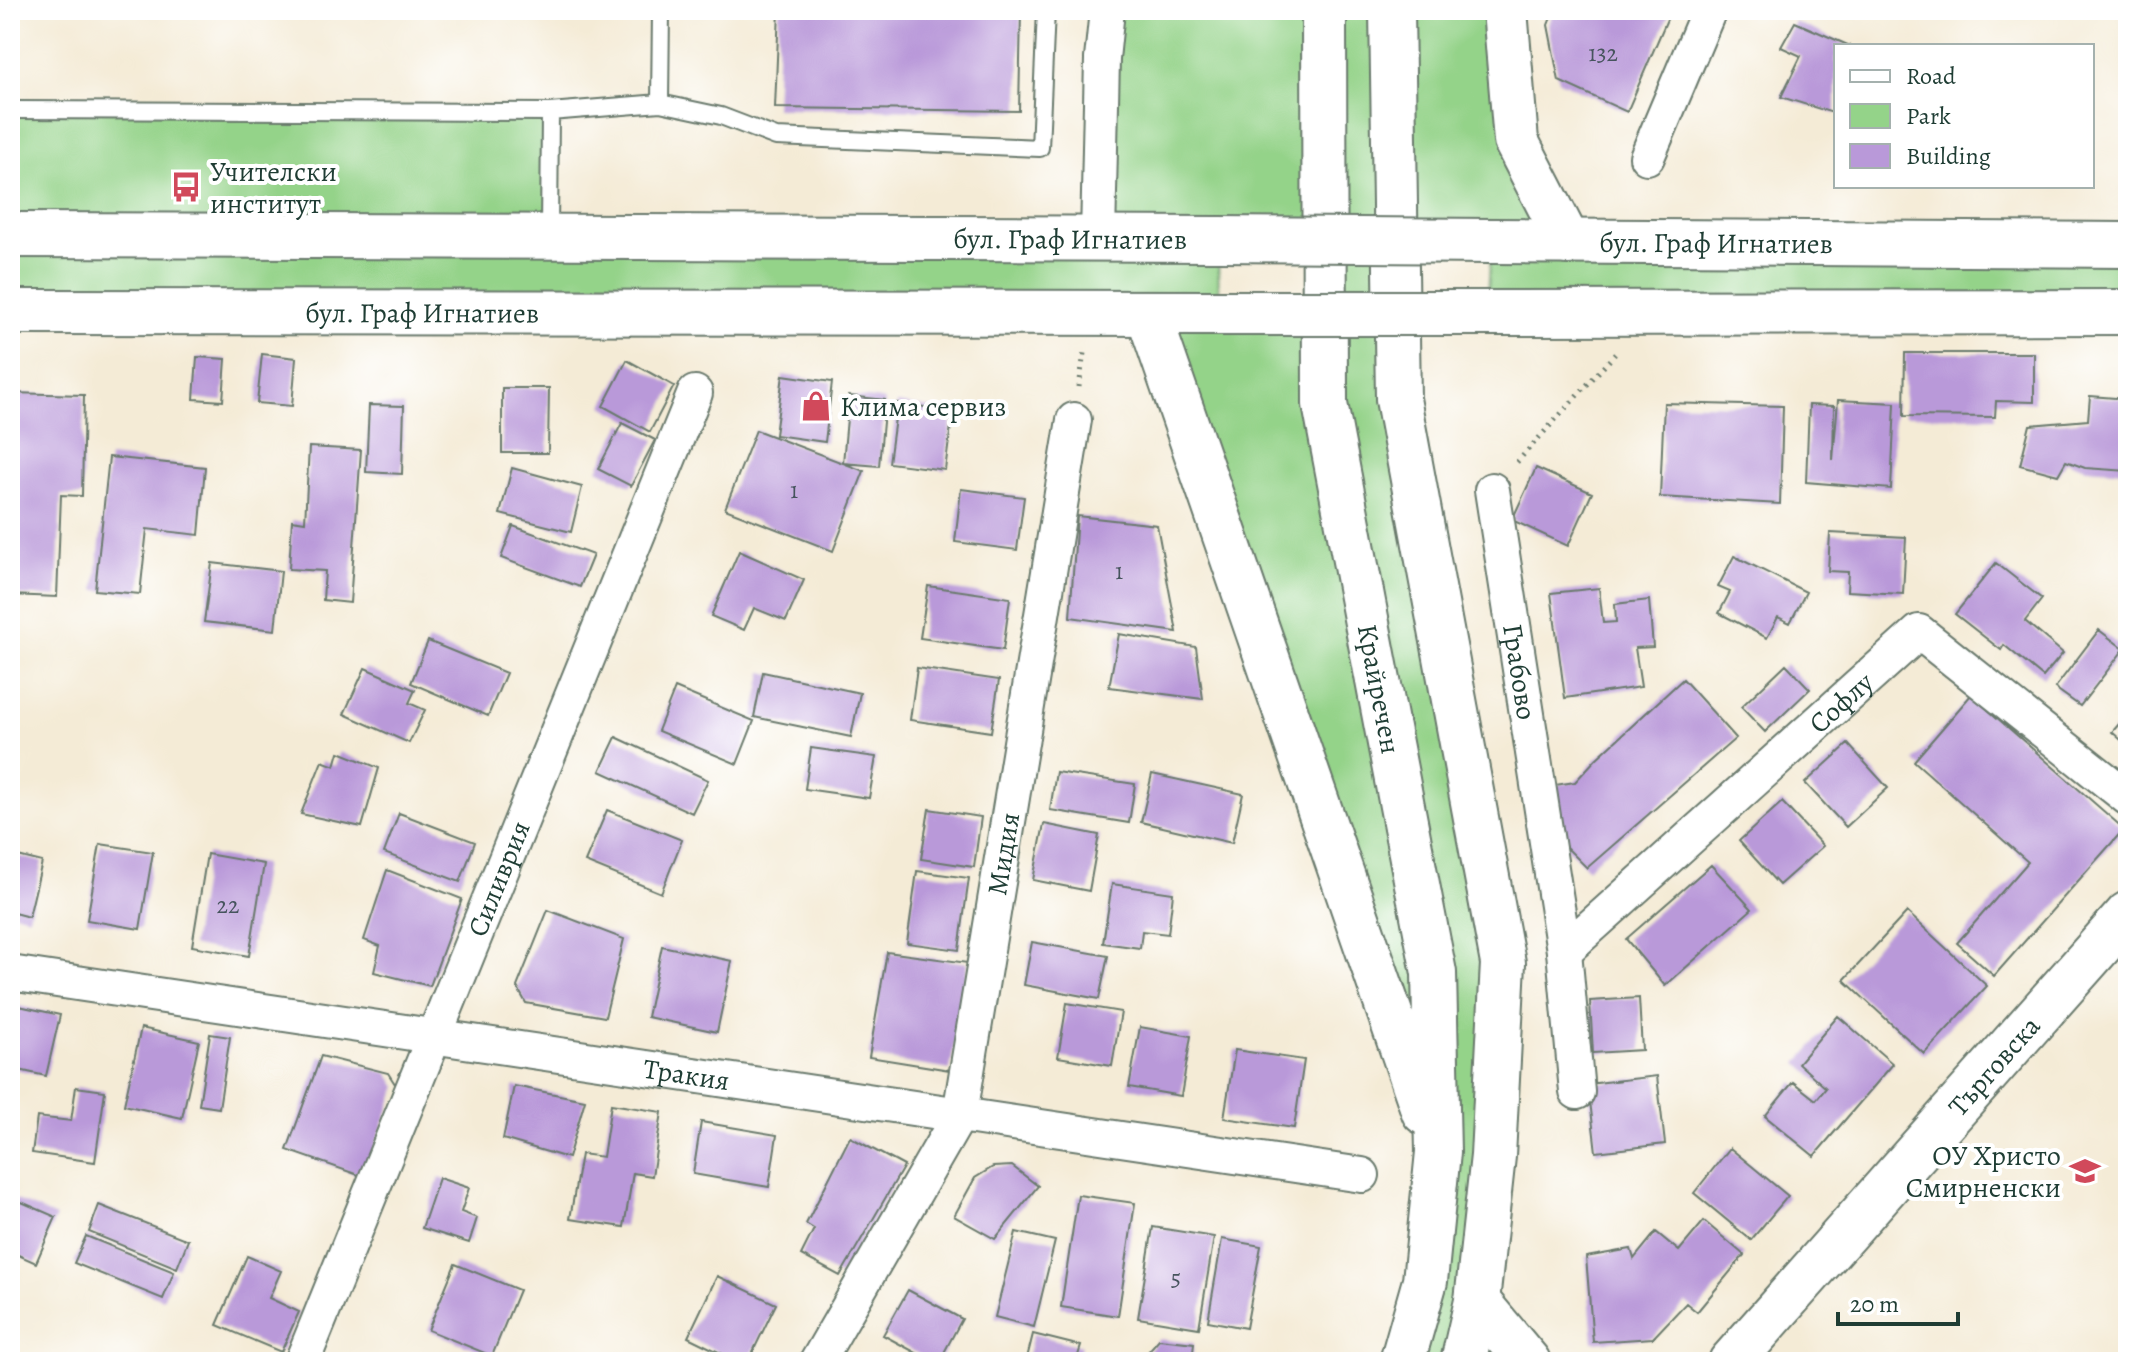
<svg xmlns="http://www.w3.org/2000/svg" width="2138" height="1372" font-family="Alegreya,serif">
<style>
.green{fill:#94d389;stroke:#5a885e;stroke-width:2;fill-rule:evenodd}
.building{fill:#b999d9}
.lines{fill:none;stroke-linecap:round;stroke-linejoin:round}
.lane-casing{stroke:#6a7a6d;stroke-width:20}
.street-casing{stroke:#6a7a6d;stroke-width:38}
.secondary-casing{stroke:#6a7a6d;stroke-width:48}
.path{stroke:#6a7a6d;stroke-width:5;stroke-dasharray:2 6;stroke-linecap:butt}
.lane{stroke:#fff;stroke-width:16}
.street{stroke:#fff;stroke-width:34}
.secondary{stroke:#fff;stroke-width:44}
.secondary-bridge-casing{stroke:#6a7a6d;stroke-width:48;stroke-linecap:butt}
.secondary-bridge{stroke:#fff;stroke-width:44}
.labels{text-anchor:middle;stroke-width:8;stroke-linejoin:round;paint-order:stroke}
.number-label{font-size:24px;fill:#46545d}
.poi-label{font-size:28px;fill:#1f3d34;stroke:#fff;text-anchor:start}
.street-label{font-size:28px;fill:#1f3d34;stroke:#fff}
</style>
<rect width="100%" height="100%" fill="#fff"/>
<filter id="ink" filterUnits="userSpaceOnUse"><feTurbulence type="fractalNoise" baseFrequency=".0125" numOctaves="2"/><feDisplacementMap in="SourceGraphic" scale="16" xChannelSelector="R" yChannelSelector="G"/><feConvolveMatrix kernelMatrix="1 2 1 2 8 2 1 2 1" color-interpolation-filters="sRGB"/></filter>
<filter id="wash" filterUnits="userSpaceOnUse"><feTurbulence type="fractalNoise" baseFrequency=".006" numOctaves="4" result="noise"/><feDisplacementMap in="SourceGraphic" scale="32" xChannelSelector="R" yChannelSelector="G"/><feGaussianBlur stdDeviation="1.8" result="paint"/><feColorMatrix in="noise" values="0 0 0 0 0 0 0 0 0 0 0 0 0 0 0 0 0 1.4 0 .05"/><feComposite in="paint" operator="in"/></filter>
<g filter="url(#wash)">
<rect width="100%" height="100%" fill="#f4ebd6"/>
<path class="green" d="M1107,10H1505L1516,141L1569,242L2128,245V312L1487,313L1491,241H1396L1503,963L1477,1301L1528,1362H1402L1438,1152L1148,313L10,312V110L550,112L549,236L1098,237ZM1218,240H1322L1321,313H1219Z"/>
<g id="blocks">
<path class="building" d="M779,10H1021L1019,111L775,108Z
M1554,10H1671L1627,112L1559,81L1548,25Z
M1795,22L1850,46H1836V114L1781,97L1801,56L1781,47Z
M1905,353H2034V402L1996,401L1995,417L1904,416Z
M262,354L296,358L292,406L257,403Z
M197,357L226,359L223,401L194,399Z
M627,360L674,386L650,432L603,406Z
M783,375L832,382L825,442L775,435Z
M502,388H549L548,453H502Z
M10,393L84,395L82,496L61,495L57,597L10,595Z
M849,396L885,400L879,466L843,463Z
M2090,396L2128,399V471L2085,468L2066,461L2058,475L2020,465L2030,425L2088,420Z
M1838,400L1895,403L1891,489L1806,482L1809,405L1834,406L1833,460Z
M897,403L953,411L945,470L889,463Z
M1664,403L1783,406L1780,504L1660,497Z
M369,405L404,406L402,474L366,472Z
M622,423L655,440L631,486L598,469Z
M756,430L864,471L833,551L725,509Z
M309,447L361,450L350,603L323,600L325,571L289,569L292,520L305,522Z
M109,457L205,467L199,535L147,529L140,594L95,590Z
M512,468L582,487L571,532L500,514Z
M1536,468L1592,493L1568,546L1512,520Z
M961,489L1024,497L1017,550L955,542Z
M1077,516L1157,525L1177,632L1070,617Z
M513,526L593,555L580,587L501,558Z
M1830,533L1906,537L1903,594L1847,591L1848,572L1828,571Z
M739,551L804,580L786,621L754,608L744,630L711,616Z
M1734,556L1806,592L1790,623L1778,617L1767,638L1719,613L1730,592L1718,587Z
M212,563L281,571L275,630L204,622Z
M1996,563L2042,599L2025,621L2063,653L2043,677L2004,645L2001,650L1955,614Z
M928,586L1010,598L1003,650L920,638Z
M1599,588L1603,623L1616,622L1615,604L1649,600L1653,647L1635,648L1641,687L1565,698L1551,593Z
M2099,630L2124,649L2080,706L2055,688Z
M1119,634L1196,647L1203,699L1109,687Z
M428,641L506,673L488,716L411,683Z
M1786,664L1810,689L1765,732L1741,707Z
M365,668L415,690L409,703L425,710L409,743L344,714Z
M917,668L999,680L991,732L910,720Z
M763,672L860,693L851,737L754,717Z
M1683,679L1736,738L1587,868L1552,833L1548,786L1575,782L1596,759Z
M675,688L754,721L737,764L658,731Z
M1971,695L2124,829L1994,976L1957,943L2028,862L1914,761Z
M2128,714V746L2112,732Z
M616,737L708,780L692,813L600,771Z
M1848,744L1888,788L1846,827L1805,783Z
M811,748L876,757L869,798L805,789Z
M339,752L379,768L362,827L301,814L322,761L335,766Z
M1056,772L1135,784L1129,823L1050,810Z
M1152,774L1243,794L1232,843L1141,822Z
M1782,802L1823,846L1779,885L1739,841Z
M929,809L981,817L974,867L921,859Z
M607,810L682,840L661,893L585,862Z
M399,813L475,842L460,882L384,853Z
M1044,824L1099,835L1089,891L1033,880Z
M100,844L153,852L140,929L87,920Z
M10,854L42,862L29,917L10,912Z
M207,854L264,864L249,956L192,946Z
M1711,865L1752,909L1665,986L1626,939Z
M387,870L462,899L430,986L374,972L380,946L364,940Z
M917,871L969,878L959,950L907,943Z
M1112,884L1173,893L1168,934L1142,931L1140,948L1103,943Z
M548,910L624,939L605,1017L526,1003L517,987Z
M1907,912L1987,986L1924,1054L1844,980Z
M1032,942L1108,956L1099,999L1024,985Z
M662,946L732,961L717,1032L647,1017Z
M887,952L968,963L950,1070L869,1057Z
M1639,998L1642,1050L1593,1053L1590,1001Z
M1067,1003L1121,1012L1112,1066L1058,1057Z
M10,1004L60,1015L46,1076L10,1068Z
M1838,1016L1893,1064L1814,1156L1765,1116L1793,1082L1816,1100L1826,1088L1798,1063Z
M1140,1027L1191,1036L1181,1096L1129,1087Z
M141,1028L199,1041L182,1118L124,1105Z
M210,1034L230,1037L219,1108L199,1105Z
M1235,1050L1304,1060L1294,1128L1224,1118Z
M321,1056L388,1073L397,1087L364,1177L287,1150Z
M1657,1076L1665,1144L1596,1152L1588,1084Z
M514,1086L585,1100L568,1158L503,1139Z
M76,1087L105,1091L95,1162L32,1153L37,1117L71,1121Z
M611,1104L662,1112L652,1176L633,1173L624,1227L570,1219L581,1154L603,1157Z
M701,1122L777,1135L769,1187L693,1174Z
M850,1137L904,1166L840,1276L801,1255L814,1229L806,1224Z
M1730,1148L1788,1196L1751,1240L1694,1193Z
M1012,1166L1038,1186L995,1239L954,1216L975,1178L993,1167Z
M439,1178L469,1188L461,1212L477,1218L469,1243L422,1228Z
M1078,1195L1135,1203L1118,1316L1061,1307Z
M10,1197L56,1217L36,1263L14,1253L10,1261Z
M99,1205L188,1240L177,1268L89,1232Z
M1704,1221L1744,1255L1697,1312L1686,1303L1653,1338L1593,1342L1586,1257L1631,1249L1634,1259L1656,1232L1679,1251Z
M1153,1227L1214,1237L1199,1328L1138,1318Z
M1016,1232L1055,1241L1034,1327L995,1317Z
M86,1236L174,1272L163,1299L74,1263Z
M1222,1239L1261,1246L1246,1328L1208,1321Z
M247,1256L281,1271L269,1298L299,1312L281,1352L217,1325Z
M455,1264L519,1290L492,1356L428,1330Z
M717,1276L776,1304L748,1362H739L688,1337Z
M908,1290L962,1319L939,1362H933L883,1335Z
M1033,1334L1081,1346L1076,1362H1026Z
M1159,1339L1194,1343L1192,1362H1139Z"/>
</g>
</g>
<g filter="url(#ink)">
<use href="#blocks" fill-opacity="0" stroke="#6a7a6d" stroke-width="2"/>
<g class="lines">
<g class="lane-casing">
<path id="lane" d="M661,10L660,103L721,116L776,137L1040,148L1046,10
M10,110L550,112L549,234
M550,112L660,103"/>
</g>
<g class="street-casing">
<g id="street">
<path d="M1647,157L1709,10"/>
<path d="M1098,237L1102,59L1107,10"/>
<path id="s1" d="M1492,490L1564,951L1577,1092"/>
<path id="s2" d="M1564,951L1919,632L2128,798"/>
<path id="s3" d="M10,973L1362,1175"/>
<path id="s4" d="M302,1362L695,393"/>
<path id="s5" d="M817,1362L960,1114L1074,420"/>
</g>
</g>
<g class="secondary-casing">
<g id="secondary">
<path id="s6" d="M1324,10L1325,404L1434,973L1438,1152L1425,1281L1402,1362"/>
<path d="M1392,10L1398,399L1503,963L1493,1156L1477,1301L1463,1362"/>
<path d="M1505,10L1516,141L1568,242"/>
<path id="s7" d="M10,235L1218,239"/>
<path id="s8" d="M1492,241L2128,245"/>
<path id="s9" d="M10,312L1219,313"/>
<path d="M1148,313L1424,1112"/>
<path d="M1487,313L2128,312"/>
<path d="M1477,1301L1528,1362"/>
<path id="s10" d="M1731,1362L2128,914"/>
</g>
</g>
<path class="path" d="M1079,387L1084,353
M1517,462L1615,354"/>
<use href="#lane" class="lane"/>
<use href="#street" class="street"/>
<use href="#secondary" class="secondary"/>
<g class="secondary-bridge-casing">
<path id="secondary-bridge" d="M1218,239L1492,241
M1219,313H1487"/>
</g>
<use href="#secondary-bridge" class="secondary-bridge"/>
</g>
</g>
<defs>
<g id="bus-bare" transform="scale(2.4)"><path d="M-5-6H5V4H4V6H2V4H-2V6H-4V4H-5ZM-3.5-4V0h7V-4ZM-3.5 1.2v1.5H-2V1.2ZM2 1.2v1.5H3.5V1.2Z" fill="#d1495b" stroke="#fff" stroke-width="2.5" paint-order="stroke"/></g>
<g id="shop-bare" transform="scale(2.4)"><path d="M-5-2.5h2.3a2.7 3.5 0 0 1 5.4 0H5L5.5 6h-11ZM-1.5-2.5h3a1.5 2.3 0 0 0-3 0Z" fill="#d1495b" stroke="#fff" stroke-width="2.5" paint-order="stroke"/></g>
<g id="school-bare" transform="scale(2.4)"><path d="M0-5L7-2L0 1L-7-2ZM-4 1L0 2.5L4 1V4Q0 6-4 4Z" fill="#d1495b" stroke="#fff" stroke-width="2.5" paint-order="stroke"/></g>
</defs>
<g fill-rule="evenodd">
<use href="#bus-bare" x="186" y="187"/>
<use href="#shop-bare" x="816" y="406"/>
<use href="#school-bare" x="2085" y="1171"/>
</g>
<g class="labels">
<g class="number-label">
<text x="1603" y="61">132</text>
<text x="794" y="498">1</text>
<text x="1119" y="579">1</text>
<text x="228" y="913">22</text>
<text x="1176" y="1286">5</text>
</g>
<g class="poi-label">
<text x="210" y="181">Учителски<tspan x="210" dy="32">институт</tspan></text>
<text x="840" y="416">Клима сервиз</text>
<text x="2061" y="1165" text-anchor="end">ОУ Христо<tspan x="2061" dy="32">Смирненски</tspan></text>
</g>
<g class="street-label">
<text dy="10" stroke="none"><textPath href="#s7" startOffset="1060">бул. Граф Игнатиев</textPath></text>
<text dy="10" stroke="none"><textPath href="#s8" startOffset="224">бул. Граф Игнатиев</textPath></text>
<text dy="10" stroke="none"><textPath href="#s9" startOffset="412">бул. Граф Игнатиев</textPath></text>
<text dy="10" stroke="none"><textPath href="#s1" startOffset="184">Грабово</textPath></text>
<text dy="10" stroke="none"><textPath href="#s6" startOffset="684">Крайречен</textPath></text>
<text dy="10" stroke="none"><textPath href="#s2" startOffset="372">Софлу</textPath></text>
<text dy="10" stroke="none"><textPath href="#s5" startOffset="550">Мидия</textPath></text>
<text dy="10" stroke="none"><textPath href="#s4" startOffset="522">Силиврия</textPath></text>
<text dy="10" stroke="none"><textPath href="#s10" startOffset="396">Търговска</textPath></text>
<text dy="10" stroke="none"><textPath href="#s3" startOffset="684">Тракия</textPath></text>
</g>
</g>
<rect width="2138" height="1372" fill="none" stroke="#fff" stroke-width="40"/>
<rect x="1834" y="44" width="260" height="144" fill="#ffffff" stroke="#a5b1ae" stroke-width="2"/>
<rect x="1850" y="70" width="40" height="12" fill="#ffffff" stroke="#a5b1ae" stroke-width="2"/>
<text x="1906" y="84" font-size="24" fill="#1f3d34">Road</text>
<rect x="1850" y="104" width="40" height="24" fill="#94d389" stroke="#a5b1ae" stroke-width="2"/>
<text x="1906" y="124" font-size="24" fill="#1f3d34">Park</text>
<rect x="1850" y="144" width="40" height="24" fill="#b999d9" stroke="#a5b1ae" stroke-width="2"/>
<text x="1906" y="164" font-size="24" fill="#1f3d34">Building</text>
<path d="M1838 1312v12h120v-12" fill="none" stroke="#1f3d34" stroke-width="4"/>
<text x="1850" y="1312" font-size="24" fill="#1f3d34" stroke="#ffffff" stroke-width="6" paint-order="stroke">20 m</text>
</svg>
